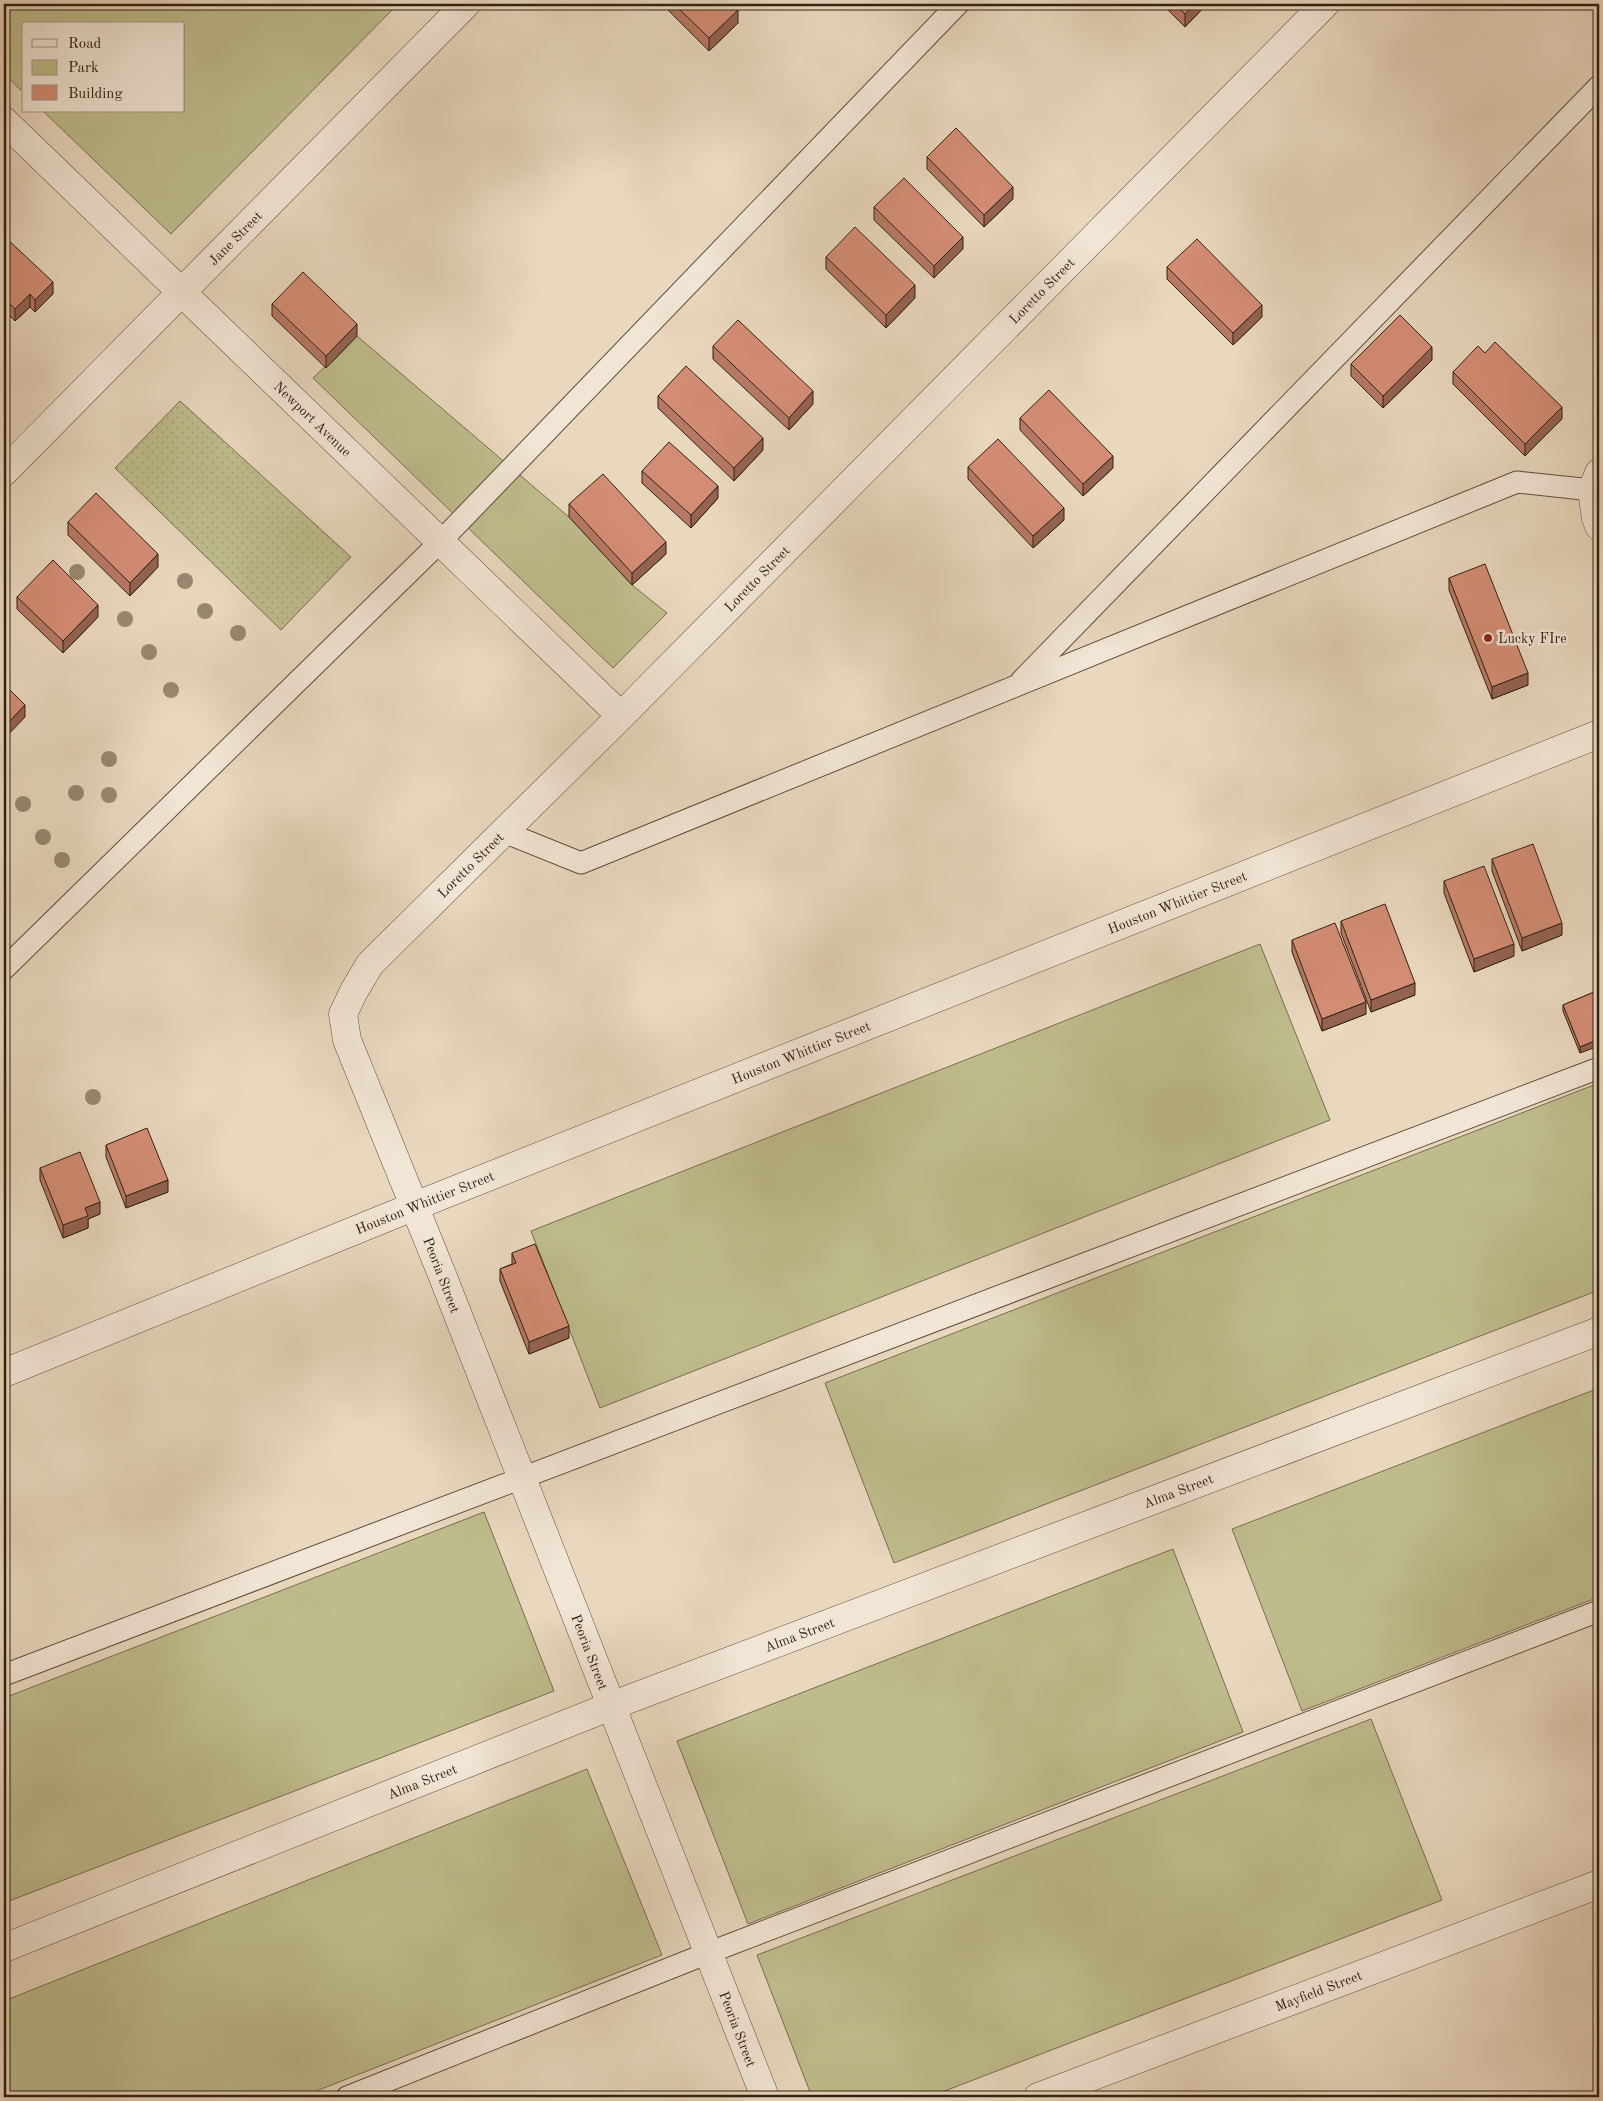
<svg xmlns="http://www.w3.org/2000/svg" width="1603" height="2101" font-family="'Old Standard TT',serif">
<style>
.green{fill:#bebc8c;stroke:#786e4f}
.garden{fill:url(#garden-dots);stroke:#786e4f}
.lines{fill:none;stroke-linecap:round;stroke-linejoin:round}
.service-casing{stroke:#604e3d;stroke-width:23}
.minor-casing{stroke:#604e3d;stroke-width:29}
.tertiary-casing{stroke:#604e3d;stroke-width:29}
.service{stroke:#f1e5d5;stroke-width:21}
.minor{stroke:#f1e5d5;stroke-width:28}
.tertiary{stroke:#f1e5d5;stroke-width:28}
.tree{fill:#988870}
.wall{fill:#b67965;stroke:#322112}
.shaded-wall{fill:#946352;stroke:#322112}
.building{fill:#d48d75;stroke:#322112}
.poi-dot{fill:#8f2418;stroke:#f1e5d5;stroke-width:2}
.labels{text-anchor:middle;stroke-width:5;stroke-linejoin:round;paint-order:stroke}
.street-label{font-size:14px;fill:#322112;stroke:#f1e5d5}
.poi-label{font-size:14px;fill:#322112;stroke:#f1e5d5;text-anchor:start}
</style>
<defs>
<pattern id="garden-dots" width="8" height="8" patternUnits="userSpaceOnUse" patternTransform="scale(1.25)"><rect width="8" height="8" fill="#bebc8c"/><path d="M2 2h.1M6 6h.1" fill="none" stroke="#a4a178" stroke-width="1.8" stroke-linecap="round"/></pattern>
</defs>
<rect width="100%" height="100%" fill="#e9d7be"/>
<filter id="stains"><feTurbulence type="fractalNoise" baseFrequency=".004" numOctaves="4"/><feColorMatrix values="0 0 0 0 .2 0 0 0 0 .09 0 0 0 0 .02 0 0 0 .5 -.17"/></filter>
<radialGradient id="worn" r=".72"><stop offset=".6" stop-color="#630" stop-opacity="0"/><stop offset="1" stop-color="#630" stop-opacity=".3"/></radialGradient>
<path class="green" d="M6,4H398L171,234L43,111H184V24H24V93L4,74V6Z
M357,336L569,517L632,585L667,613L613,668L313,378Z
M1260,944L1330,1120L600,1408L531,1231Z
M1599,1083V1290L894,1563L825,1383Z
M1599,1388V1597L1302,1711L1232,1529Z
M484,1512L554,1691L4,1903V1698Z
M1173,1549L1243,1732L748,1924L677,1741Z
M1371,1719L1442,1900L929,2097H812L757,1955Z
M587,1769L662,1955L301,2097H4V2001Z"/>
<path class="garden" d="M180,401L351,557L281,630L115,468Z"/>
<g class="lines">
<g class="service-casing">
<path id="service" d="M1021,681L1599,86
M504,832L581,863L1517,482L1592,490
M4,969L440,542L958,4
M4,1675L1599,1068
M347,2097L708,1953L1599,1611"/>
</g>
<g class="minor-casing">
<g id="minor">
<path id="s1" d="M4,121L621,716"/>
<path id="s2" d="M4,472L466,4"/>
<path d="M1599,473L1592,490L1596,518L1599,526"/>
<path id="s3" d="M4,1948L611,1706L1599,1331"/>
<path id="s4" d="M765,2097L441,1272L347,1040L343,1014L354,991L370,964L621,716L1325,4"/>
<path id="s5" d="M1038,2097L1599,1884"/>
</g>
</g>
<g class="tertiary-casing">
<g id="tertiary">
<path id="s6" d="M4,1373L415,1206L1599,734"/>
</g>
</g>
<use href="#service" class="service"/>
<use href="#minor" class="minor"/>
<use href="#tertiary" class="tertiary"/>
</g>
<g class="tree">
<circle cx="77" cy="572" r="8"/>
<circle cx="185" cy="581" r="8"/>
<circle cx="205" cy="611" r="8"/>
<circle cx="125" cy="619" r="8"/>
<circle cx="238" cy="633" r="8"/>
<circle cx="149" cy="652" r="8"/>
<circle cx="171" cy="690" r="8"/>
<circle cx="109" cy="759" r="8"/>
<circle cx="76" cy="793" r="8"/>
<circle cx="109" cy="795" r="8"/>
<circle cx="23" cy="804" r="8"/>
<circle cx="43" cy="837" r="8"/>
<circle cx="62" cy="860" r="8"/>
<circle cx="93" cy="1097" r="8"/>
</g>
<path class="wall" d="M662,4H732L738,23L709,51Z
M1162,4H1207L1185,27Z
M927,157L1013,199L984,227L927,169Z
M874,207L963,249L934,278L874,220Z
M4,236L53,294L35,312L30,307L15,321L4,310Z
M826,257L915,298L886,328L826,269Z
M1167,267L1262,317L1233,345L1167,279Z
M272,304L357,336L326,368L272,316Z
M713,346L813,404L789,430L713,359Z
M1485,353L1562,419L1525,456L1453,384V372Z
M1432,360L1383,408L1351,376V364Z
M658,396L763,450L734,481L658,408Z
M1020,418L1113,468L1083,496L1020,430Z
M968,467L1064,520L1033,548L968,479Z
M642,471L718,498L691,528L642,483Z
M569,504L666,554L632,585L569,517Z
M68,522L158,567L130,596L68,535Z
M1449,578L1528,685L1492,699L1449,590Z
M17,597L98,617L63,653L17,609Z
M1492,859L1562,935L1522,951L1492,871Z
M1444,881L1514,956L1474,972L1444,893Z
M1341,921L1415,995L1371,1012L1341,933Z
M1292,940L1366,1014L1322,1031L1292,952Z
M1599,990L1580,1053L1563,1011V1005Z
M106,1145L168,1192L126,1208L106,1157Z
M40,1168L100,1214L88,1219V1228L63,1238L40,1180Z
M512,1253L569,1338L529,1354L500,1281V1269L512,1264Z"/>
<path class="shaded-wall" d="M1195,4H1207L1185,27V14Z
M738,10V23L709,51V38Z
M1013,187V199L984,227V215Z
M963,237V249L934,278V266Z
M53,282V294L35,312V300Z
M915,285V298L886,328V315Z
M30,294V307L15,321V309Z
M1262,305V317L1233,345V333Z
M357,324V336L326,368V356Z
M1432,347V360L1383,408V396Z
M813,391V404L789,430V418Z
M1562,407V419L1525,456V444Z
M763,438V450L734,481V468Z
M1113,456V468L1083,496V484Z
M718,486V498L691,528V515Z
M1064,508V520L1033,548V536Z
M666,542V554L632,585V573Z
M158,554V567L130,596V583Z
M98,605V617L63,653V641Z
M1528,673V685L1492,699V687Z
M25,705V717L4,739V727Z
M1562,923V935L1522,951V938Z
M1514,944V956L1474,972V959Z
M1415,983V995L1371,1012V1000Z
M1366,1002V1014L1322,1031V1019Z
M1599,1039V1046L1580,1053V1047Z
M168,1180V1192L126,1208V1196Z
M100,1202V1214L88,1219V1228L63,1238V1225L85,1208Z
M569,1326V1338L529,1354V1342Z"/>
<path class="building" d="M674,4H732L738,10L709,38Z
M1174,4H1195L1185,14Z
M956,128L1013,187L984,215L927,157Z
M904,178L963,237L934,266L874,207Z
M855,227L915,285L886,315L826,257Z
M4,236L53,282L35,300L30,294L15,309L4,298Z
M1197,239L1262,305L1233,333L1167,267Z
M303,272L357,324L326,356L272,304Z
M1400,315L1432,347L1383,396L1351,364Z
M738,320L813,391L789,418L713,346Z
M1495,342L1562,407L1525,444L1453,372L1478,346L1485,353Z
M686,366L763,438L734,468L658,396Z
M1049,390L1113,456L1083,484L1020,418Z
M998,439L1064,508L1033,536L968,467Z
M669,442L718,486L691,515L642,471Z
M603,474L666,542L632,573L569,504Z
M96,493L158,554L130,583L68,522Z
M53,560L98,605L63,641L17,597Z
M1485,564L1528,673L1492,687L1449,578Z
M4,684L25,705L4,727Z
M1533,844L1562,923L1522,938L1492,859Z
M1484,866L1514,944L1474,959L1444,881Z
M1385,904L1415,983L1371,1000L1341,921Z
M1335,923L1366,1002L1322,1019L1292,940Z
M1599,990V1039L1580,1047L1563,1005Z
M147,1128L168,1180L126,1196L106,1145Z
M80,1152L100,1202L85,1208L88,1216L63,1225L40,1168Z
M535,1244L569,1326L529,1342L500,1269L516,1263L512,1253Z"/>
<circle class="poi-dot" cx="1488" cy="638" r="5"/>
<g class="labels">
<g class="street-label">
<text dy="5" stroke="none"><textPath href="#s2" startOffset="329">Jane Street</textPath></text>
<text dy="5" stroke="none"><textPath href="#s4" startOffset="2171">Loretto Street</textPath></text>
<text dy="5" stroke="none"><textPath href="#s1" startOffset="429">Newport Avenue</textPath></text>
<text dy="5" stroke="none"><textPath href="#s4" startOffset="1766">Loretto Street</textPath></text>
<text dy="5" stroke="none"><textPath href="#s4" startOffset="1361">Loretto Street</textPath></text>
<text dy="5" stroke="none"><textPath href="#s6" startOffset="1264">Houston Whittier Street</textPath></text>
<text dy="5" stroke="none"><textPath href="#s6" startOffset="859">Houston Whittier Street</textPath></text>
<text dy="5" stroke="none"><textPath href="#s6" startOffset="454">Houston Whittier Street</textPath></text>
<text transform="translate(442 1275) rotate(69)" y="5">Peoria Street</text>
<text dy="5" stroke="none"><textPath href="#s3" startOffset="1260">Alma Street</textPath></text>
<text dy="5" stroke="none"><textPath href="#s3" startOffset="855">Alma Street</textPath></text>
<text transform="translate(590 1652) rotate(69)" y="5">Peoria Street</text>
<text dy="5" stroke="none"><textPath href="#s3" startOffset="450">Alma Street</textPath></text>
<text dy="5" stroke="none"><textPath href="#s5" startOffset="300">Mayfield Street</textPath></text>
<text transform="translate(738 2029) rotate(69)" y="5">Peoria Street</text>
</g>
<g class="poi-label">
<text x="1498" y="643">Lucky FIre</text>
</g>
</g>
<rect width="1603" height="2101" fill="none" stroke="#e9d7be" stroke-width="20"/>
<rect x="5" y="5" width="1593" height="2091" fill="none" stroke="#322112" stroke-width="2.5"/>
<rect x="10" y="10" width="1583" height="2081" fill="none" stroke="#322112"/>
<rect x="22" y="22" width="162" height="90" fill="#f1e5d5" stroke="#a59787"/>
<rect x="32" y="39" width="25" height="8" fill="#f1e5d5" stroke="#a59787"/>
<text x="68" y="48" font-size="15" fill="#322112">Road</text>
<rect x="32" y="60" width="25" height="15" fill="#bebc8c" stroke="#a59787"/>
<text x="68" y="72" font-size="15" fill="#322112">Park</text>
<rect x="32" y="85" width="25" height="15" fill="#d48d75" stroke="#a59787"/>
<text x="68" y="98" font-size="15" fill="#322112">Building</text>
<rect width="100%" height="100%" filter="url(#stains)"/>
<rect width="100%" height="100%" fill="url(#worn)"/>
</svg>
